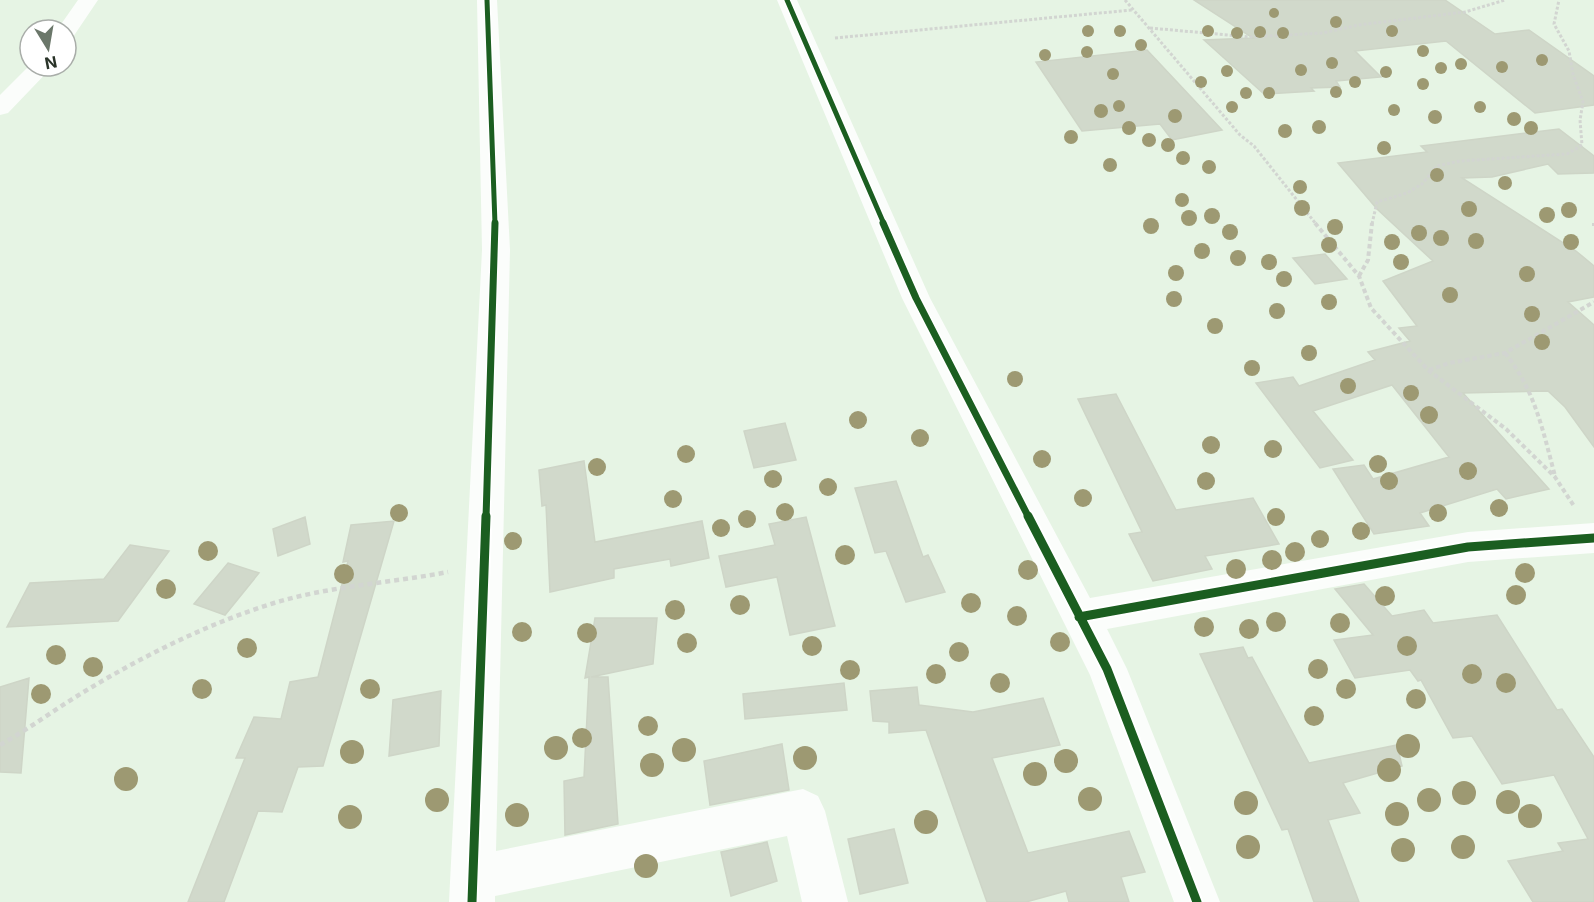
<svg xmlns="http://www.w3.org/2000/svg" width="1594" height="902" font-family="Inter,sans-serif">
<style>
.building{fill:#d1d9cb;stroke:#ced5c7;stroke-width:1.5}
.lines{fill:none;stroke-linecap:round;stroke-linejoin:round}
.path-far2{stroke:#d2d5d1;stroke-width:3;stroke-dasharray:3 2;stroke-linecap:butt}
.path-far1{stroke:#d2d5d1;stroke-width:4;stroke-dasharray:4.5 3;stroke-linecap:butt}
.path{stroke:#d2d5d1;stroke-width:4.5;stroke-dasharray:5 4;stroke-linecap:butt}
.street{fill:#fbfdfb;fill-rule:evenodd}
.cycleway-far2-casing{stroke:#fff;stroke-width:8}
.cycleway-far1-casing{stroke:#fff;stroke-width:10}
.cycleway-casing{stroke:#fff;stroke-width:13}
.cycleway-far2{stroke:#1b5e20;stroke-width:5}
.cycleway-far1{stroke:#1b5e20;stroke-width:7}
.cycleway{stroke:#1b5e20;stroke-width:9}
.tree{fill:#9d9972}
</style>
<rect width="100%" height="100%" fill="#e6f4e4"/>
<path class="building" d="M1194,0H1445L1495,34L1529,30L1594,76V105L1535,113L1446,41L1355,51L1381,77L1336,81L1340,87L1311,88L1314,91L1264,94L1204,40L1253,38Z
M1147,50L1222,130L1172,140L1160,124L1082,131L1036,62Z
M1559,129L1594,156V173L1558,174L1548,164L1492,177L1462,178L1576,251L1594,266V297L1568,302L1594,325V447L1565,407L1548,391L1463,393L1549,489L1506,499L1497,489L1420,513L1429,526L1374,534L1333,469L1364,465L1373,479L1449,457L1392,385L1313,411L1353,460L1320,468L1256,383L1293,377L1299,386L1375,360L1368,352L1410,341L1399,328L1417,326L1383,281L1433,261L1377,209L1338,163L1427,152L1421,146Z
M1325,254L1347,279L1315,284L1293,258Z
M1116,394L1176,510L1253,498L1279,544L1205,556L1212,569L1153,581L1129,534L1142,532L1078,399Z
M785,423L796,460L754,468L744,431Z
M584,461L595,542L702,521L709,558L671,566L670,559L614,569V578L550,592L546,505L542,506L539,470Z
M896,481L923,557L928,555L945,592L906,602L886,551L875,553L855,488Z
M305,517L310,544L278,556L273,529Z
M806,517L835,626L790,635L777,577L726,587L719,556L775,545L769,524Z
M394,521L323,766L298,767L282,812L258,811L224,902H188L245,758H236L254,717L281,719L290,682L318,677L348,561L343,562L351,525Z
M130,545L169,551L118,621L7,627L30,583L104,579Z
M228,563L259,573L225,615L194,604Z
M1364,584L1392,616L1424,610L1433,623L1497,615L1557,710L1562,709L1594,757V902H1533L1508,861L1563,851L1558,843L1588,839L1554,775L1502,784L1472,736L1453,738L1421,680L1418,681L1410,670L1355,678L1334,640L1373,635L1335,589Z
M595,618H657L653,664L591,677H608L618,824L565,835L564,781L584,777L589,677L585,678Z
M1243,647L1248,658L1252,657L1309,763L1397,745L1402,766L1343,783L1360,813L1328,820L1359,902H1314L1288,829L1282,830L1200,654Z
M29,678L21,773L0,772V687Z
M844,683L847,710L745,719L743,694Z
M917,687L919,705L973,712L1043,698L1060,745L992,758L1028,853L1129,831L1145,872L1121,877L1129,902H1069L1066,891L1026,902H987L926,730L889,733V722L873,721L870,691Z
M441,691L439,746L389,756L393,700Z
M782,744L789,790L710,805L704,761Z
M894,829L908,883L860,894L848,839Z
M767,842L777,881L731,896L721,852Z"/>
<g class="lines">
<path class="path-far2" d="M1125,0L1240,135L1254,146L1316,224
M1150,28L1250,37L1323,33L1358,25L1465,12L1505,0
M835,38L1132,10
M1372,224L1377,202L1407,193L1422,184L1437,166L1460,161L1567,154L1582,145L1580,120L1583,102L1573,74L1569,51L1554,24L1559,0"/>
<path class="path-far1" d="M1315,223L1359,276L1371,308L1428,370L1506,429L1555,477L1574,506
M1594,223V226
M1359,276L1368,260L1372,223
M1505,353C1535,390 1543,431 1555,476
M1429,370L1449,363L1505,353L1594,302"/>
<path class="path" d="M0,745C32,727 61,705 92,687C149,653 210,623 274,603C330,586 390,583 448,572"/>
<path class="street" d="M78,0H98L73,37L66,39V30H57Z
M477,0H497L510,250L496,851L803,789L818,796L825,811L848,902H802L787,836L495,896V902H449L482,250Z
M777,0H797L930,298L1090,598L1468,532L1594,523V553L1468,562L1107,629L1127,669L1220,902H1174L1090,675L902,298Z
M30,65L53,66L8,113L0,115V95Z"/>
<g class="cycleway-far2-casing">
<path id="cycleway-far2" d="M487,0L495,224
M787,0L884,224"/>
</g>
<g class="cycleway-far1-casing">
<path id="cycleway-far1" d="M883,223L916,298L1029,518
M486,518L495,223"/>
</g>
<g class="cycleway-casing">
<path id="cycleway" d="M1028,516L1107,669L1197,902
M1079,617L1468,547L1594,538
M472,902L486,516"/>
</g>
<use href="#cycleway-far2" class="cycleway-far2"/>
<use href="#cycleway-far1" class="cycleway-far1"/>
<use href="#cycleway" class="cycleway"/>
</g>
<g class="tree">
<circle cx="1274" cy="13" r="5"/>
<circle cx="1336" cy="22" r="6"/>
<circle cx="1088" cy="31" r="6"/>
<circle cx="1120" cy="31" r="6"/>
<circle cx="1208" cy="31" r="6"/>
<circle cx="1392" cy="31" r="6"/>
<circle cx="1260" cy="32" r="6"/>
<circle cx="1237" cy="33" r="6"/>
<circle cx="1283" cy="33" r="6"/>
<circle cx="1141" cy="45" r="6"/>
<circle cx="1423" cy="51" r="6"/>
<circle cx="1087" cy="52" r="6"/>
<circle cx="1045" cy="55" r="6"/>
<circle cx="1542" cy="60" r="6"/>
<circle cx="1332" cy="63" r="6"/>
<circle cx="1461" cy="64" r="6"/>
<circle cx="1502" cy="67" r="6"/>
<circle cx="1441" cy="68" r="6"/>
<circle cx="1301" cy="70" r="6"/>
<circle cx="1227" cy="71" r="6"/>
<circle cx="1386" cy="72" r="6"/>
<circle cx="1113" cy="74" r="6"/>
<circle cx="1201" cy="82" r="6"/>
<circle cx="1355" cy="82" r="6"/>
<circle cx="1423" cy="84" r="6"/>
<circle cx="1336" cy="92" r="6"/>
<circle cx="1246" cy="93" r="6"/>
<circle cx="1269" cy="93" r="6"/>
<circle cx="1119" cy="106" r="6"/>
<circle cx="1232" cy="107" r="6"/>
<circle cx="1480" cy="107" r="6"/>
<circle cx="1394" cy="110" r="6"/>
<circle cx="1101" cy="111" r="7"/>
<circle cx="1175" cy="116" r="7"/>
<circle cx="1435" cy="117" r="7"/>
<circle cx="1514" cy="119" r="7"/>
<circle cx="1319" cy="127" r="7"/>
<circle cx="1129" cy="128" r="7"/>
<circle cx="1531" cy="128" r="7"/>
<circle cx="1285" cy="131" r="7"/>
<circle cx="1071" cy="137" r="7"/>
<circle cx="1149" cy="140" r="7"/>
<circle cx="1168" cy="145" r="7"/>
<circle cx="1384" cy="148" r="7"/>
<circle cx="1183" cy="158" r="7"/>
<circle cx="1110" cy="165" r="7"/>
<circle cx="1209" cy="167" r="7"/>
<circle cx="1437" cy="175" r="7"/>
<circle cx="1505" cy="183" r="7"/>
<circle cx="1300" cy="187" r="7"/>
<circle cx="1182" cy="200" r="7"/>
<circle cx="1302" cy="208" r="8"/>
<circle cx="1469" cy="209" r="8"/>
<circle cx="1569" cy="210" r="8"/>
<circle cx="1547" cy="215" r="8"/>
<circle cx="1212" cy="216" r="8"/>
<circle cx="1189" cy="218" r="8"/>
<circle cx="1151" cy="226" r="8"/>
<circle cx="1335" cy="227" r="8"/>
<circle cx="1230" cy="232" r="8"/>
<circle cx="1419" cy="233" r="8"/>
<circle cx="1441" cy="238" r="8"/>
<circle cx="1476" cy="241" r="8"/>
<circle cx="1392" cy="242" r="8"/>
<circle cx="1571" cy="242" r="8"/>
<circle cx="1329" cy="245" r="8"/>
<circle cx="1202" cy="251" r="8"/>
<circle cx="1238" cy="258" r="8"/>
<circle cx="1269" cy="262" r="8"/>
<circle cx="1401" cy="262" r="8"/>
<circle cx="1176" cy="273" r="8"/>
<circle cx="1527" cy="274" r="8"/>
<circle cx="1284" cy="279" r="8"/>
<circle cx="1450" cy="295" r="8"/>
<circle cx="1174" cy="299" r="8"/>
<circle cx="1329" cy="302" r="8"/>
<circle cx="1277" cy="311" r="8"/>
<circle cx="1532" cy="314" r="8"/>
<circle cx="1215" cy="326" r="8"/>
<circle cx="1542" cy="342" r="8"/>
<circle cx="1309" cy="353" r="8"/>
<circle cx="1252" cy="368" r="8"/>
<circle cx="1015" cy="379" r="8"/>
<circle cx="1348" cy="386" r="8"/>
<circle cx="1411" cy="393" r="8"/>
<circle cx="1429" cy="415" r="9"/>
<circle cx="858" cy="420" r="9"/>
<circle cx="920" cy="438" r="9"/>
<circle cx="1211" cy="445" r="9"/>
<circle cx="1273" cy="449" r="9"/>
<circle cx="686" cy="454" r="9"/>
<circle cx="1042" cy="459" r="9"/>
<circle cx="1378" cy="464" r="9"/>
<circle cx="597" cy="467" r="9"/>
<circle cx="1468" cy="471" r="9"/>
<circle cx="773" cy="479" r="9"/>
<circle cx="1206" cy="481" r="9"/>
<circle cx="1389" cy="481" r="9"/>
<circle cx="828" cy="487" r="9"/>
<circle cx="1083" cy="498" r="9"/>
<circle cx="673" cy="499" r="9"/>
<circle cx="1499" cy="508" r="9"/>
<circle cx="785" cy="512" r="9"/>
<circle cx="399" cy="513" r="9"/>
<circle cx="1438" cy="513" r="9"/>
<circle cx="1276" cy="517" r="9"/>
<circle cx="747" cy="519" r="9"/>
<circle cx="721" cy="528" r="9"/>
<circle cx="1361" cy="531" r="9"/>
<circle cx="1320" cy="539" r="9"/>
<circle cx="513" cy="541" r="9"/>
<circle cx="208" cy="551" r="10"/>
<circle cx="1295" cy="552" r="10"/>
<circle cx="845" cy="555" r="10"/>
<circle cx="1272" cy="560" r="10"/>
<circle cx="1236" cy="569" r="10"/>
<circle cx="1028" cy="570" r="10"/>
<circle cx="1525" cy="573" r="10"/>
<circle cx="344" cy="574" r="10"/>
<circle cx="166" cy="589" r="10"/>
<circle cx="1516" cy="595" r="10"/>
<circle cx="1385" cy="596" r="10"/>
<circle cx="971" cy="603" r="10"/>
<circle cx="740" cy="605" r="10"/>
<circle cx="675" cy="610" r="10"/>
<circle cx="1017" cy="616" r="10"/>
<circle cx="1276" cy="622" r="10"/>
<circle cx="1340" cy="623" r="10"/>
<circle cx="1204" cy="627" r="10"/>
<circle cx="1249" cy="629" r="10"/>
<circle cx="522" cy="632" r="10"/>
<circle cx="587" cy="633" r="10"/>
<circle cx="1060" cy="642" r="10"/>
<circle cx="687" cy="643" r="10"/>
<circle cx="812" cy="646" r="10"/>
<circle cx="1407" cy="646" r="10"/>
<circle cx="247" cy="648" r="10"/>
<circle cx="959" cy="652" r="10"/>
<circle cx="56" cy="655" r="10"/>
<circle cx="93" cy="667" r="10"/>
<circle cx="1318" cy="669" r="10"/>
<circle cx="850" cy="670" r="10"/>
<circle cx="936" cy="674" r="10"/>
<circle cx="1472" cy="674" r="10"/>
<circle cx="1000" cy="683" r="10"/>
<circle cx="1506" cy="683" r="10"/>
<circle cx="202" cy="689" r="10"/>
<circle cx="370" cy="689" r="10"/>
<circle cx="1346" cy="689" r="10"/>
<circle cx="41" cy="694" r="10"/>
<circle cx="1416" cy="699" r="10"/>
<circle cx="1314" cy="716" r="10"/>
<circle cx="648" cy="726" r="10"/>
<circle cx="582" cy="738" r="10"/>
<circle cx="1408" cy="746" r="12"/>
<circle cx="556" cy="748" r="12"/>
<circle cx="684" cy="750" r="12"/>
<circle cx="352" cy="752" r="12"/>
<circle cx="805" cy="758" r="12"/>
<circle cx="1066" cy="761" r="12"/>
<circle cx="652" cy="765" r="12"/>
<circle cx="1389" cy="770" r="12"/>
<circle cx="1035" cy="774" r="12"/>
<circle cx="126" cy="779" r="12"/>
<circle cx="1464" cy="793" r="12"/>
<circle cx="1090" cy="799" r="12"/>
<circle cx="437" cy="800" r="12"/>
<circle cx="1429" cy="800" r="12"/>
<circle cx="1508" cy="802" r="12"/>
<circle cx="1246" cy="803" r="12"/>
<circle cx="1397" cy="814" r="12"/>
<circle cx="517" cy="815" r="12"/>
<circle cx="1530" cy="816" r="12"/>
<circle cx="350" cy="817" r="12"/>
<circle cx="926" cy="822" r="12"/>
<circle cx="1248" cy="847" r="12"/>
<circle cx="1463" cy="847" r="12"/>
<circle cx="1403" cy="850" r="12"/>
<circle cx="646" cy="866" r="12"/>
</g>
<g transform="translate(48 48) rotate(169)"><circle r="28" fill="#ffffff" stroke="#a9ada9" stroke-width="1.5"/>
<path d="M0-4.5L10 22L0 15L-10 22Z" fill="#6b776a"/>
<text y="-9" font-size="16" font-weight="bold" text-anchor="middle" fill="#293328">N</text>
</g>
</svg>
